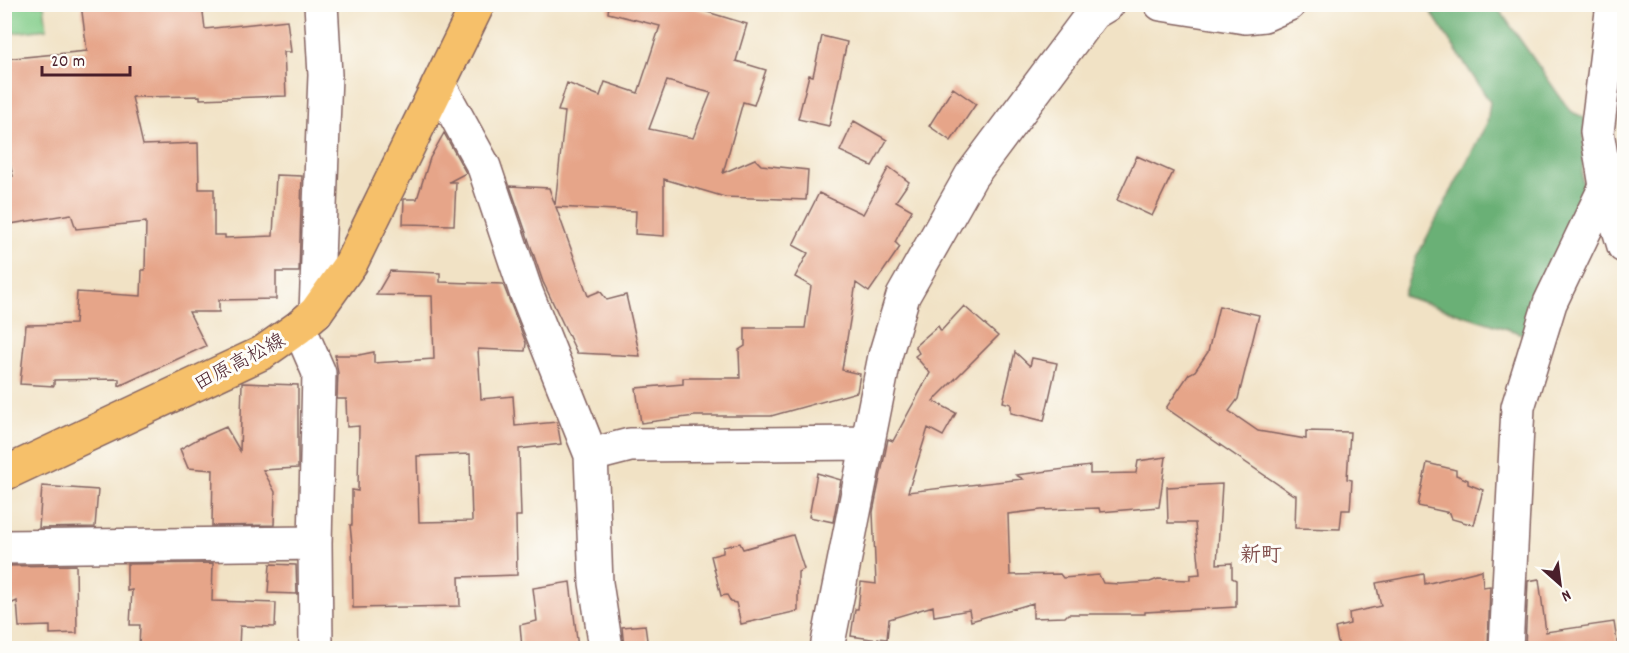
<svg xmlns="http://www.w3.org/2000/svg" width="1629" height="653" font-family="Dekko,'Klee One',sans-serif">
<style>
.green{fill:#83cd8a;stroke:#66765a;stroke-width:1.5}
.forest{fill:#6ab076;stroke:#5a6850;stroke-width:1.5}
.building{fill:#e6a589;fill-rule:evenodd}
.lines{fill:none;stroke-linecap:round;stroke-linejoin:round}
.minor-casing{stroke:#846361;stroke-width:36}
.major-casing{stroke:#846361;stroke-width:36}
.minor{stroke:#fff;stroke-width:33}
.major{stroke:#f6c06b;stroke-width:33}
.labels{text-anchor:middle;stroke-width:6;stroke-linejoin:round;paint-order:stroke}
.street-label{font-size:20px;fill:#4a1f2b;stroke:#fdfcf7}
.neighbourhood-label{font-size:21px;font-weight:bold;fill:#814e4c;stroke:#fdfcf7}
</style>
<rect width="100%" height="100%" fill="#fdfcf7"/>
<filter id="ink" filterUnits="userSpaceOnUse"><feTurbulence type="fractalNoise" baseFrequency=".0167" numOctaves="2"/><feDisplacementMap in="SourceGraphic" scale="12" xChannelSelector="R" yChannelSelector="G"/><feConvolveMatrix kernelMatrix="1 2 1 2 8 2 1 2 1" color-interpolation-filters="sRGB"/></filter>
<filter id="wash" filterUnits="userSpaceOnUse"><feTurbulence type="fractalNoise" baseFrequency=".008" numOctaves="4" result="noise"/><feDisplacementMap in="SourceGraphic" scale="24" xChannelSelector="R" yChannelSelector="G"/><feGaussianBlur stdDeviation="1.35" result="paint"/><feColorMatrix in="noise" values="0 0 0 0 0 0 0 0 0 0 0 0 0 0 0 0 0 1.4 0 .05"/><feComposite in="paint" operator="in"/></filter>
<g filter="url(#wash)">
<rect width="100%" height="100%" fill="#f1e2c5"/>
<path class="green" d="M4,5H44L47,29L5,34Z"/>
<path class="forest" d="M1423,5H1496L1570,111L1585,118L1582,181L1590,201L1533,337L1403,296L1416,258L1487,123L1490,102L1431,12Z"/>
<g id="blocks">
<path class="building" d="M81,4H202L205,29L287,20L291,52H284L286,96L200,99V96L132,97L143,145L198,143L199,189H214V235H225V238L273,236L276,175L302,176L299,272H276V299L219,300V312H189L206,346L119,386V379L54,380V386L20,384L26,325L75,324L77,292L141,296L142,270H145L146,222L76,229L71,214L4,225V177L13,176L4,140V59L87,51Z
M609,4H681L747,24L736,61L766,70L754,105L743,102L723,173L755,159L761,165L808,170L806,200L725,197L664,179V236L635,234L636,211L556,207L588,296L600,291L607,300L626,295L640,356L577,353L543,282L510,186L549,188L555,205L565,112L558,111L567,83L600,96L605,82L638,93L660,26L608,13ZM667,81L711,93L693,138L649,129Z
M822,36L847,42L829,126L798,119L809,75L813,76Z
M953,88L976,104L951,141L929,126Z
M854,121L887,140L872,166L840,151Z
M444,133L466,173L449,182H456L454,225L403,224L404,199H417L430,158Z
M1137,156L1173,172L1152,216L1117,200Z
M889,167L909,182L896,201L912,210L895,242L900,247L869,292L856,283L842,370L860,374L857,392L771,416H695L641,423L636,388L683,384V378H740L739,350L745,346V328H805L811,286L795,277L808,253L793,245L819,193L863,214Z
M390,271L440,273V282L503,284L526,343L525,351L478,349L481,399L513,396L515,426L557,422L561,444L519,449L521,516H516L517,575L459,577L460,606L353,608L352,544L350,525H352V490L358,491L359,426L347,427L346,399H337L338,373L335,355H359L374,352V363L434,359L432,296L376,295ZM470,454L472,521L419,522L417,456Z
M964,306L998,336L933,401L956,413L943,436L928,428L908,492L1023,479L1016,475L1090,466V474L1136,473L1138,461L1166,457L1159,507L1100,512L1099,508L1041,510L1008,514L1010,575L1060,574L1063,578L1099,575L1103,583L1120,584L1150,582L1158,579L1190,580V575L1200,574L1195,523H1168L1167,487L1222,484L1217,564L1232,563V578L1236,580V607L1145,612V614H1068L1065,617L1033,618V603L971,621L969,610L934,616L933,606L889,619L887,639L878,638V640L851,636L855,609H858L861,582L876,584L873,512L888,439L893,441L930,373L915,356L919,353L915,346L938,326L941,331Z
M1219,306L1259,315L1238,399L1229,411L1258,431L1306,439V431L1350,432L1347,479L1352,480L1350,510H1342L1340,529L1295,528L1296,495L1292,494L1166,408L1189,374L1195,371L1208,352Z
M1015,352L1030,366L1032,358L1057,363L1044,421L1011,413V404L1003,402Z
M242,383L298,385V468L263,470L275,492L274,525L212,526L213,470L188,468L180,449L201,437V438L226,427L240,451Z
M1427,463L1456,470V475L1468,480V484L1483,490L1474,525L1452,519L1450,513L1418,506Z
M817,473L841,480L833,522L809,517Z
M42,486L98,490L95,527L39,528Z
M793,535L804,569L798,572V611L741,624L736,603L731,602L727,595L721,596L711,556L723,553V547L740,543L743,549Z
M213,563L212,601L276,603L275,627L240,626L239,648H139L140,625H130L132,590L127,591V564Z
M270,564L296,565L297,594L268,593Z
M76,565L77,633L50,634V626L19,627L17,601L4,607V566Z
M1482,570L1483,587L1490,586L1488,648H1339L1335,628L1350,624L1349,613L1381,606L1376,583L1424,574L1425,584Z
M1539,579L1546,632L1614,622L1618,648H1525L1528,581Z
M570,582L578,648H522L520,625L537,621L533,588Z
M645,625L648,648H624L622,627Z"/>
</g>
</g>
<g filter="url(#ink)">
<use href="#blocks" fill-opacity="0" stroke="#846361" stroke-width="1.5"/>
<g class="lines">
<g class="minor-casing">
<path id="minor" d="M1161,4L1245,17L1264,15L1289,4
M1613,4L1597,132L1606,186L1624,246
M439,85L484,167L526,292L591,455L596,583L606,648
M316,312L325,75L321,4
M299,327L319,373L315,543L316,648
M591,455L630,445L868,443
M4,547L315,543
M827,648L885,356L903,296L971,176L1093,13L1108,4
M1506,648L1518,407L1550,303L1606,186"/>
</g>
<g class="major-casing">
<path id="major" d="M4,474L262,353L299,327L316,312L351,263L478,4"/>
</g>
<use href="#minor" class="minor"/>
<use href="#major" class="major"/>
</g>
</g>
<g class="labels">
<g class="street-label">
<text transform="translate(239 361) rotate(-28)" y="7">田原高松線</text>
</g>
<g class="neighbourhood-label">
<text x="1261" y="561">新町</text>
</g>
</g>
<rect width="1629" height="653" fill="none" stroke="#fdfcf7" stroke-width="24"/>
<g transform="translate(1560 584) rotate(152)" stroke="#fdfcf7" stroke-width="4.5" paint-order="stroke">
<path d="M0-4.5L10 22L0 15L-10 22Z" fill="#4a1f2b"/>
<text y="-9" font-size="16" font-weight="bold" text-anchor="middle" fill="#4a1f2b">N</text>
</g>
<path d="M42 66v9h88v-9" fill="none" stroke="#4a1f2b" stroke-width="3"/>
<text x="51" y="66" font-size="18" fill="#4a1f2b" stroke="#fdfcf7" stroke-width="4.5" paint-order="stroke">20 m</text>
</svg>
